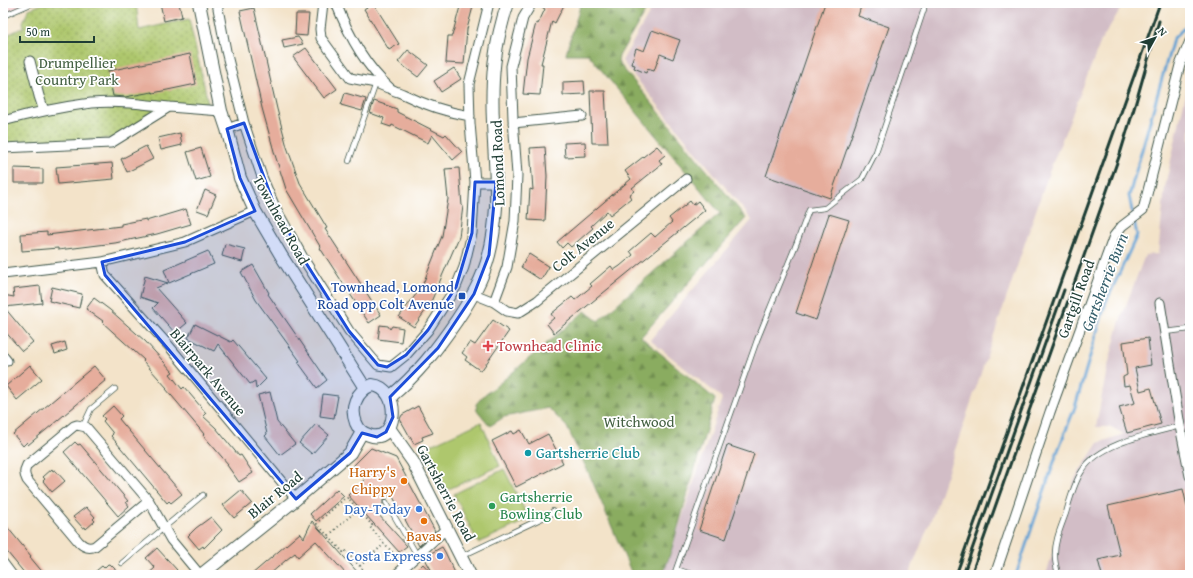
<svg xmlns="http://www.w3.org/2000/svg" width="1193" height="578" font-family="'Gentium Book Plus',serif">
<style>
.built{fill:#f7cfd1}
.industrial{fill:#d2bdc6}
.grass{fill:#aec76d;stroke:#668250}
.forest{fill:url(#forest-firs);stroke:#54744a}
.park{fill:url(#park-dots);stroke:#668250}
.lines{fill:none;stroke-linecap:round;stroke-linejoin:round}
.stream{stroke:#61a1d3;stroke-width:3}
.building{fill:#e6ad9c}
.lane-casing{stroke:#3f564a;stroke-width:6}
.street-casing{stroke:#3f564a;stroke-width:11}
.secondary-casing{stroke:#3f564a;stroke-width:14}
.path{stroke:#3f564a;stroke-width:2;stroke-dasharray:1 3;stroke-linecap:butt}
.lane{stroke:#fff;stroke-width:4.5}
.street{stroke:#fff;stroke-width:9}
.secondary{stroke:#fff;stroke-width:12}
.rail{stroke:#1f3d34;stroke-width:3}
.marked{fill:#1d4ed8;fill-opacity:0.2;stroke:#1d4ed8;stroke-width:3;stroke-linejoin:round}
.transit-dot{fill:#1a4fb4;stroke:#fff;stroke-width:1.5}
.health-dot{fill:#e0444e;stroke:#fff;stroke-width:1.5}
.culture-dot{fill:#0f9aa8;stroke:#fff;stroke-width:1.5}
.food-dot{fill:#e8710a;stroke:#fff;stroke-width:1.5}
.leisure-dot{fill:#2e9e5b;stroke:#fff;stroke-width:1.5}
.shop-dot{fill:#3f7fe0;stroke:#fff;stroke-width:1.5}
.labels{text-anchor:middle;stroke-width:3.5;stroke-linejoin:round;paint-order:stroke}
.park-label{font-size:15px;fill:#436042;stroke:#fff}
.street-label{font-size:15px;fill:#1f3d34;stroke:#fff}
.transit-label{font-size:15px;fill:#164399;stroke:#fff;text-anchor:end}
.health-label{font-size:15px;fill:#be3a42;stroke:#fff;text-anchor:start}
.culture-label{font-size:15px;fill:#0d838f;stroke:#fff;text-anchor:start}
.food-label{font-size:15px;fill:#c56008;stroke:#fff;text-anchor:end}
.leisure-label{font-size:15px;fill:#27864d;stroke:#fff;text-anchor:start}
.shop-label{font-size:15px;fill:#366cbe;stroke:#fff;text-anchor:end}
.water-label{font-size:16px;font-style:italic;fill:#36606c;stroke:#fff}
</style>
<defs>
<pattern id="forest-firs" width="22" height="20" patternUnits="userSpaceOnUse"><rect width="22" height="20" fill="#8aac60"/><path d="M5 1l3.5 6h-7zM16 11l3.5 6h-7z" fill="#708d50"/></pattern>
<pattern id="park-dots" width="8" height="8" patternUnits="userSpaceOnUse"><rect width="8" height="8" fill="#aec76d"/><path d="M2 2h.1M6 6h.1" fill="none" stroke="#8da35a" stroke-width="1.8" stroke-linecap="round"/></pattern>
</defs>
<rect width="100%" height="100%" fill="#fff"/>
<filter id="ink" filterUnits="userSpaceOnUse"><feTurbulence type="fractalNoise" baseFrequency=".025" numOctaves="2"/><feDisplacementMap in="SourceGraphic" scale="8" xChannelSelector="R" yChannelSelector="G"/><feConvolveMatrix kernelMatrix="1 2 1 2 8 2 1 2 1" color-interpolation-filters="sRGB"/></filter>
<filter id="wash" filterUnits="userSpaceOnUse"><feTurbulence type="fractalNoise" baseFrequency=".012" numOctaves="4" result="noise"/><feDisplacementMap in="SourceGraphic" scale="16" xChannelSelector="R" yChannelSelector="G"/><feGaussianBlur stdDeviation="0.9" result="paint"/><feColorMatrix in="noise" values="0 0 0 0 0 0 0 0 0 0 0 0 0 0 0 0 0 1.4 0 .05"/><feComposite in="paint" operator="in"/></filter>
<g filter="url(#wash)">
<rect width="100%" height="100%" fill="#f3e3c9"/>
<path class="built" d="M3,3H28L3,16Z"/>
<path class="industrial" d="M655,3H1124L1101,41L1048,175L934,512L909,575H663L722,398L650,340L752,220L622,61Z
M1190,75V575H1046L1074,480L1098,443L1124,434L1111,427H1096L1107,369L1120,321L1145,255L1158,254L1165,187Z"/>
<path class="grass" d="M481,422L500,466L442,492L422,449Z
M504,469L529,519L478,543L454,494Z"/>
<path class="forest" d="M581,3H650L619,56L618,62L746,218L641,337L715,399L672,548L663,575H633L632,574L591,478L567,427L548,408L504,417L490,426L477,410L476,404L485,394L494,388L585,311L598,321L720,213L588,54H566Z"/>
<path class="park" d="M45,3H136L139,30L189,19L208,103L161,110L114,138L3,148V37L24,27L23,22L29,9Z"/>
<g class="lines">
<path class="stream" d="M1016,575L1057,453L1075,407L1106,302L1137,235L1129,196L1173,39L1190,22"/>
</g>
<g id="blocks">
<path class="building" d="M160,3H179L182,17L164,21Z
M373,3L399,44L389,50L364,9Z
M461,3H474L467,29L464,64L446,63L448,36H452Z
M538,3H565L555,23L552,21L541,64H543L540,95L523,94L527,58L536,23L538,24L545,9L538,5Z
M825,3H862L858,16L889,27L830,198L766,176Z
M254,8L277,109L287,147L300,183L327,228L325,229L381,315L369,323L320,248H321L286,189L275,155L262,108L240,11Z
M296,14H309L307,36L295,35Z
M652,30L680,40L673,59L660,54L654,71L647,69L646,73L634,68L635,65L631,64L636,48L644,51Z
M298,37L303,44L284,48L282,40Z
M306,48L337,89L324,98L293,57Z
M408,50L428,65L418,77L398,62Z
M190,54L196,84L153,93L152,92L125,97L113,96L108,71Z
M454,68L461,79L441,92L434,81Z
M584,81L585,94L563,95V82Z
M590,91H605L608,143H592Z
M345,93L366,99L362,111L341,105Z
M374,101L397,109V112L444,136L446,134L462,152L453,160L432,135L428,143L392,125L391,127L382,124L384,118L370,113Z
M180,133L182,145L161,150L158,138Z
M585,142L586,156L565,157L564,143Z
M146,146L153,159L127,172L121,159Z
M657,146L665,155L659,160L662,164L632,188L634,191L629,195L631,198L610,215L607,211L591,226L593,228L571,247L567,243L562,248L557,242L631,179L625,171Z
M545,147L547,176L545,221L528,220L530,189L533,190L530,148Z
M201,148L210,177L196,181L187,152Z
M112,163L114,179L58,184L56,167Z
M14,168L43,169V183H14Z
M459,168L462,206H463L459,237L430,304L414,327L399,317L417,293L419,294L442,236L448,199L445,169Z
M205,190L216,195L208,214L197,210Z
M690,201L693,205L698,201L705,210L554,333L547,324L554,318L551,314L572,297L575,300L592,286L590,284L611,266L614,270L620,266L633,255L630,251L651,233L655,237L672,222L669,218Z
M186,209L191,224L157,234L115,243L58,250V248L22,251L21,234L47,232V235L121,226V224L146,219V221Z
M829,214L849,220L816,320L796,313Z
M225,244L245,249L242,262L222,256Z
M208,251L214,264L169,283L164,270Z
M529,254L549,267L541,280L521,267Z
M253,265L269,293L268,294L327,380L317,388L298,362L300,361L256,300L241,272Z
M145,276L168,283L156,288L187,323L175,333L153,308L158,303L140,297Z
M40,286L42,303L4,307L33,342L22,351L3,329V295L14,297L13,289Z
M52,287L82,294L79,308L49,301Z
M94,298L110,310L145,341L173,372L170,374L182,389L184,387L206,413L203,416L216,428L239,456L241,455L253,473L239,482L227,465L228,464L203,435L204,434L166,389L167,388L143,361L144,360L102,322L103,321L86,309Z
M493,320L509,331L481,371L465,360L467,357L462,353L470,342L475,345Z
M195,324L231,342L233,340L266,379L256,389L255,381L250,384L218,344L214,351L188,338Z
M380,325L388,326L390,329L392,326L403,328L401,342L378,339Z
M1148,338L1151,365L1135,368L1140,391L1151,388L1161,424L1127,433L1119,407L1135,403L1130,385L1124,386L1123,377L1127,375L1123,342Z
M65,342L67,350L55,354L52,346Z
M30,365L42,379L17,400L6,386Z
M94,366L106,380L28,445L27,442L23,446L13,434Z
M270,392L277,422L295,444L280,455L265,436L267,434L258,395Z
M323,394L338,396L334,418L320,416Z
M113,406L122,416L119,419L182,494L171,503L169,501L167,503L111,436L113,434L112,432L103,421L105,419L102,416Z
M418,406L433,433L422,437L423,440L414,444L400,419L402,415Z
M316,424L329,435L312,454L299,443Z
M521,430L529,444L548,434L563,463L516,487L492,441L512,431L514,434Z
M75,442L78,445L80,444L128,501L126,502L129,506L118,516L64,452Z
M727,445L754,454L726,539L699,530Z
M371,448L396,458L435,531L419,546L391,493L387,498L383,500V504L377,513L407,546L399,552L348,495L365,480L353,466Z
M52,469L53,471L55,470L65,481L52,492L43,481L45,479L43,477Z
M337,489L344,496L316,521L310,514Z
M1183,489L1190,519V575H1102L1098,560L1120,555L1108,506Z
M241,490L252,503L234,518L223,505Z
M86,507L95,517L93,519L95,521L86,529L85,527L83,528L73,517Z
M211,517L222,530L204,548L203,546L199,549L188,536L196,528Z
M312,521L360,575H347L316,541L298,557L295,553L286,560L269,575H251L300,533L304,538Z
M3,522L31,556L30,557L45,575H26L3,547Z
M442,547L445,552L456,575H434L424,557Z
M157,548L177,570L172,575H147L155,568L146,558Z
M108,564L111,565L115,569V573L112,575H91L102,566L104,568Z
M423,564L433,575H412Z"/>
</g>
</g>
<g filter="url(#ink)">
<use href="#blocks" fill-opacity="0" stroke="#3f564a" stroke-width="1"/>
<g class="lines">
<g class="lane-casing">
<path id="lane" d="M3,16L33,3
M349,161L376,83
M1165,332L1190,329
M83,426L91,409L115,389
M386,502L417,555
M462,556L553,513V511
M122,563L203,495
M676,569L694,575
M674,575L757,340L797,242L809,210L825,208L862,179L876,152L924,9V3
M1058,575C1057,569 1055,563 1055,557C1054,542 1061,527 1066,513C1070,499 1074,483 1082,471C1099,443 1150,434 1180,426"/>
</g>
<g class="street-casing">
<path id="street" d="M217,3L226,51L244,123L262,177L275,207L306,263L349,331L378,365L391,367L406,355L428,330L456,287L464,267L472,233L475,182L470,123L469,84L489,3
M323,3L320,29L321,38L350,78L376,83L388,88
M336,3C348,34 364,65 390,88C393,91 399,92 403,94C425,105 446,112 470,116
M30,61L39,96L44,111
M3,121C32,113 61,107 91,103C117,101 143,104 169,107
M513,123L582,116
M227,129L244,123
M3,148L111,143L169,107L221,111
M475,182H496
M102,262L105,275L169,346L296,499
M3,274L102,262L185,242L255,211
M474,294L494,302L507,267L515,221L517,175L513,119L511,66L523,18L532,3
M494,302L507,311L518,313L537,301L686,179
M1160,303L1180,426L1190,476
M3,356L7,361
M149,501L95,546C89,549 84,547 79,542L27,480C24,474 24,471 27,465L74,426L77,425L86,427L149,501L171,540L200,575
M3,563L12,575
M396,575L447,528
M995,575L1050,412L1114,236L1122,226L1143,210L1180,65L1190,41"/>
</g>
<g class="secondary-casing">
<path id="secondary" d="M199,3L221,111L227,129L240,178L255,211L282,257L365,388
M372,385C403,388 397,446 369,435C362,433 359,430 356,423C350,408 356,391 372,385Z
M390,397C417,375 437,349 457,320C471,299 483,279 489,255C493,240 495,223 496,207C497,179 494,151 493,122C491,80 494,44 508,3
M389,428L413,462L470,575
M201,575L296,499L350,453L362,432"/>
</g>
<path class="path" d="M3,3H4
M92,86L111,83
M328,536L317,524L318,522L344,499L348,498L358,509
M360,566L384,544
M368,575L345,550L343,552L328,536L358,509L372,525L370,527L400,561"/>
<use href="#lane" class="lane"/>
<use href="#street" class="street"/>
<use href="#secondary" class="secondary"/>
<path class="rail" d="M956,575L1160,3
M963,575L1064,290
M971,575L1120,154L1136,102L1159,21"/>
</g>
</g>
<path class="marked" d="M244,123L275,207L306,263L349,331L378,365L387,367L406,355L428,330L456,287L472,233L475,182H496L489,255L474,294L438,348L390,397L393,417L386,432L377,437L362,433L350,453L296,499L105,275L102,262L185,242L255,211L240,178L227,129Z"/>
<rect class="transit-dot" x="458" y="292" width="8" height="8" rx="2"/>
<path class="health-dot" d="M486 340h4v4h4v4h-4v4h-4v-4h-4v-4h4z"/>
<circle class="culture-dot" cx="528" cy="453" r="4"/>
<g class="food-dot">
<circle cx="404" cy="481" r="4"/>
<circle cx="424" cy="521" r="4"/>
</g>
<circle class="leisure-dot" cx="492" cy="506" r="4"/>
<g class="shop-dot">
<circle cx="419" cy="509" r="4"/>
<circle cx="440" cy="556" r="4"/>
</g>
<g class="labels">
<g class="park-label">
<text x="77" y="68">Drumpellier<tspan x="77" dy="17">Country Park</tspan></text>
<text x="639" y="427">Witchwood</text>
</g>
<g class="street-label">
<text transform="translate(498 163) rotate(-92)" y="5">Lomond Road</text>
<text transform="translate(281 220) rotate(61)" y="5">Townhead Road</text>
<text transform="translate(583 245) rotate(-39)" y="5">Colt Avenue</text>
<text transform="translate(1076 299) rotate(-70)" y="5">Gartgill Road</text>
<text transform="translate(208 372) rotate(50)" y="5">Blairpark Avenue</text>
<text transform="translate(446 493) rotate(62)" y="5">Gartsherrie Road</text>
<text transform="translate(275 495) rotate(-39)" y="5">Blair Road</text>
</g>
<g class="transit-label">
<text x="454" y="292">Townhead, Lomond<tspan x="454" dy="17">Road opp Colt Avenue</tspan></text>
</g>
<g class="health-label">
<text x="497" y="351">Townhead Clinic</text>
</g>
<g class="culture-label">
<text x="536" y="458">Gartsherrie Club</text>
</g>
<g class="food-label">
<text x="396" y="477">Harry's<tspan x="396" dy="17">Chippy</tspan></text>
<text x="424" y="541" text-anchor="middle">Bavas</text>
</g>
<g class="leisure-label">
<text x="500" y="502">Gartsherrie<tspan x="500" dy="17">Bowling Club</tspan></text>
</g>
<g class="shop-label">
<text x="411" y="514">Day-Today</text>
<text x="432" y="561">Costa Express</text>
</g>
<g class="water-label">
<text transform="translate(1104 282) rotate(-69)" y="6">Gartsherrie Burn</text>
</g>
</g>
<rect width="1193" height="578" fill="none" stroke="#fff" stroke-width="16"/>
<g transform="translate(1155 38) rotate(50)" stroke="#ffffff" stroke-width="3" paint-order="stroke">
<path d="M0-3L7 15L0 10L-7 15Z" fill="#1f3d34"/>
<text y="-6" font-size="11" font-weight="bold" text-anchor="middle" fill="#1f3d34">N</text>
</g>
<path d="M20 36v6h74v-6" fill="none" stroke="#1f3d34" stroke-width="2"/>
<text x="26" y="36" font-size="12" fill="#1f3d34" stroke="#ffffff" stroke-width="3" paint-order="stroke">50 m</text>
</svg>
